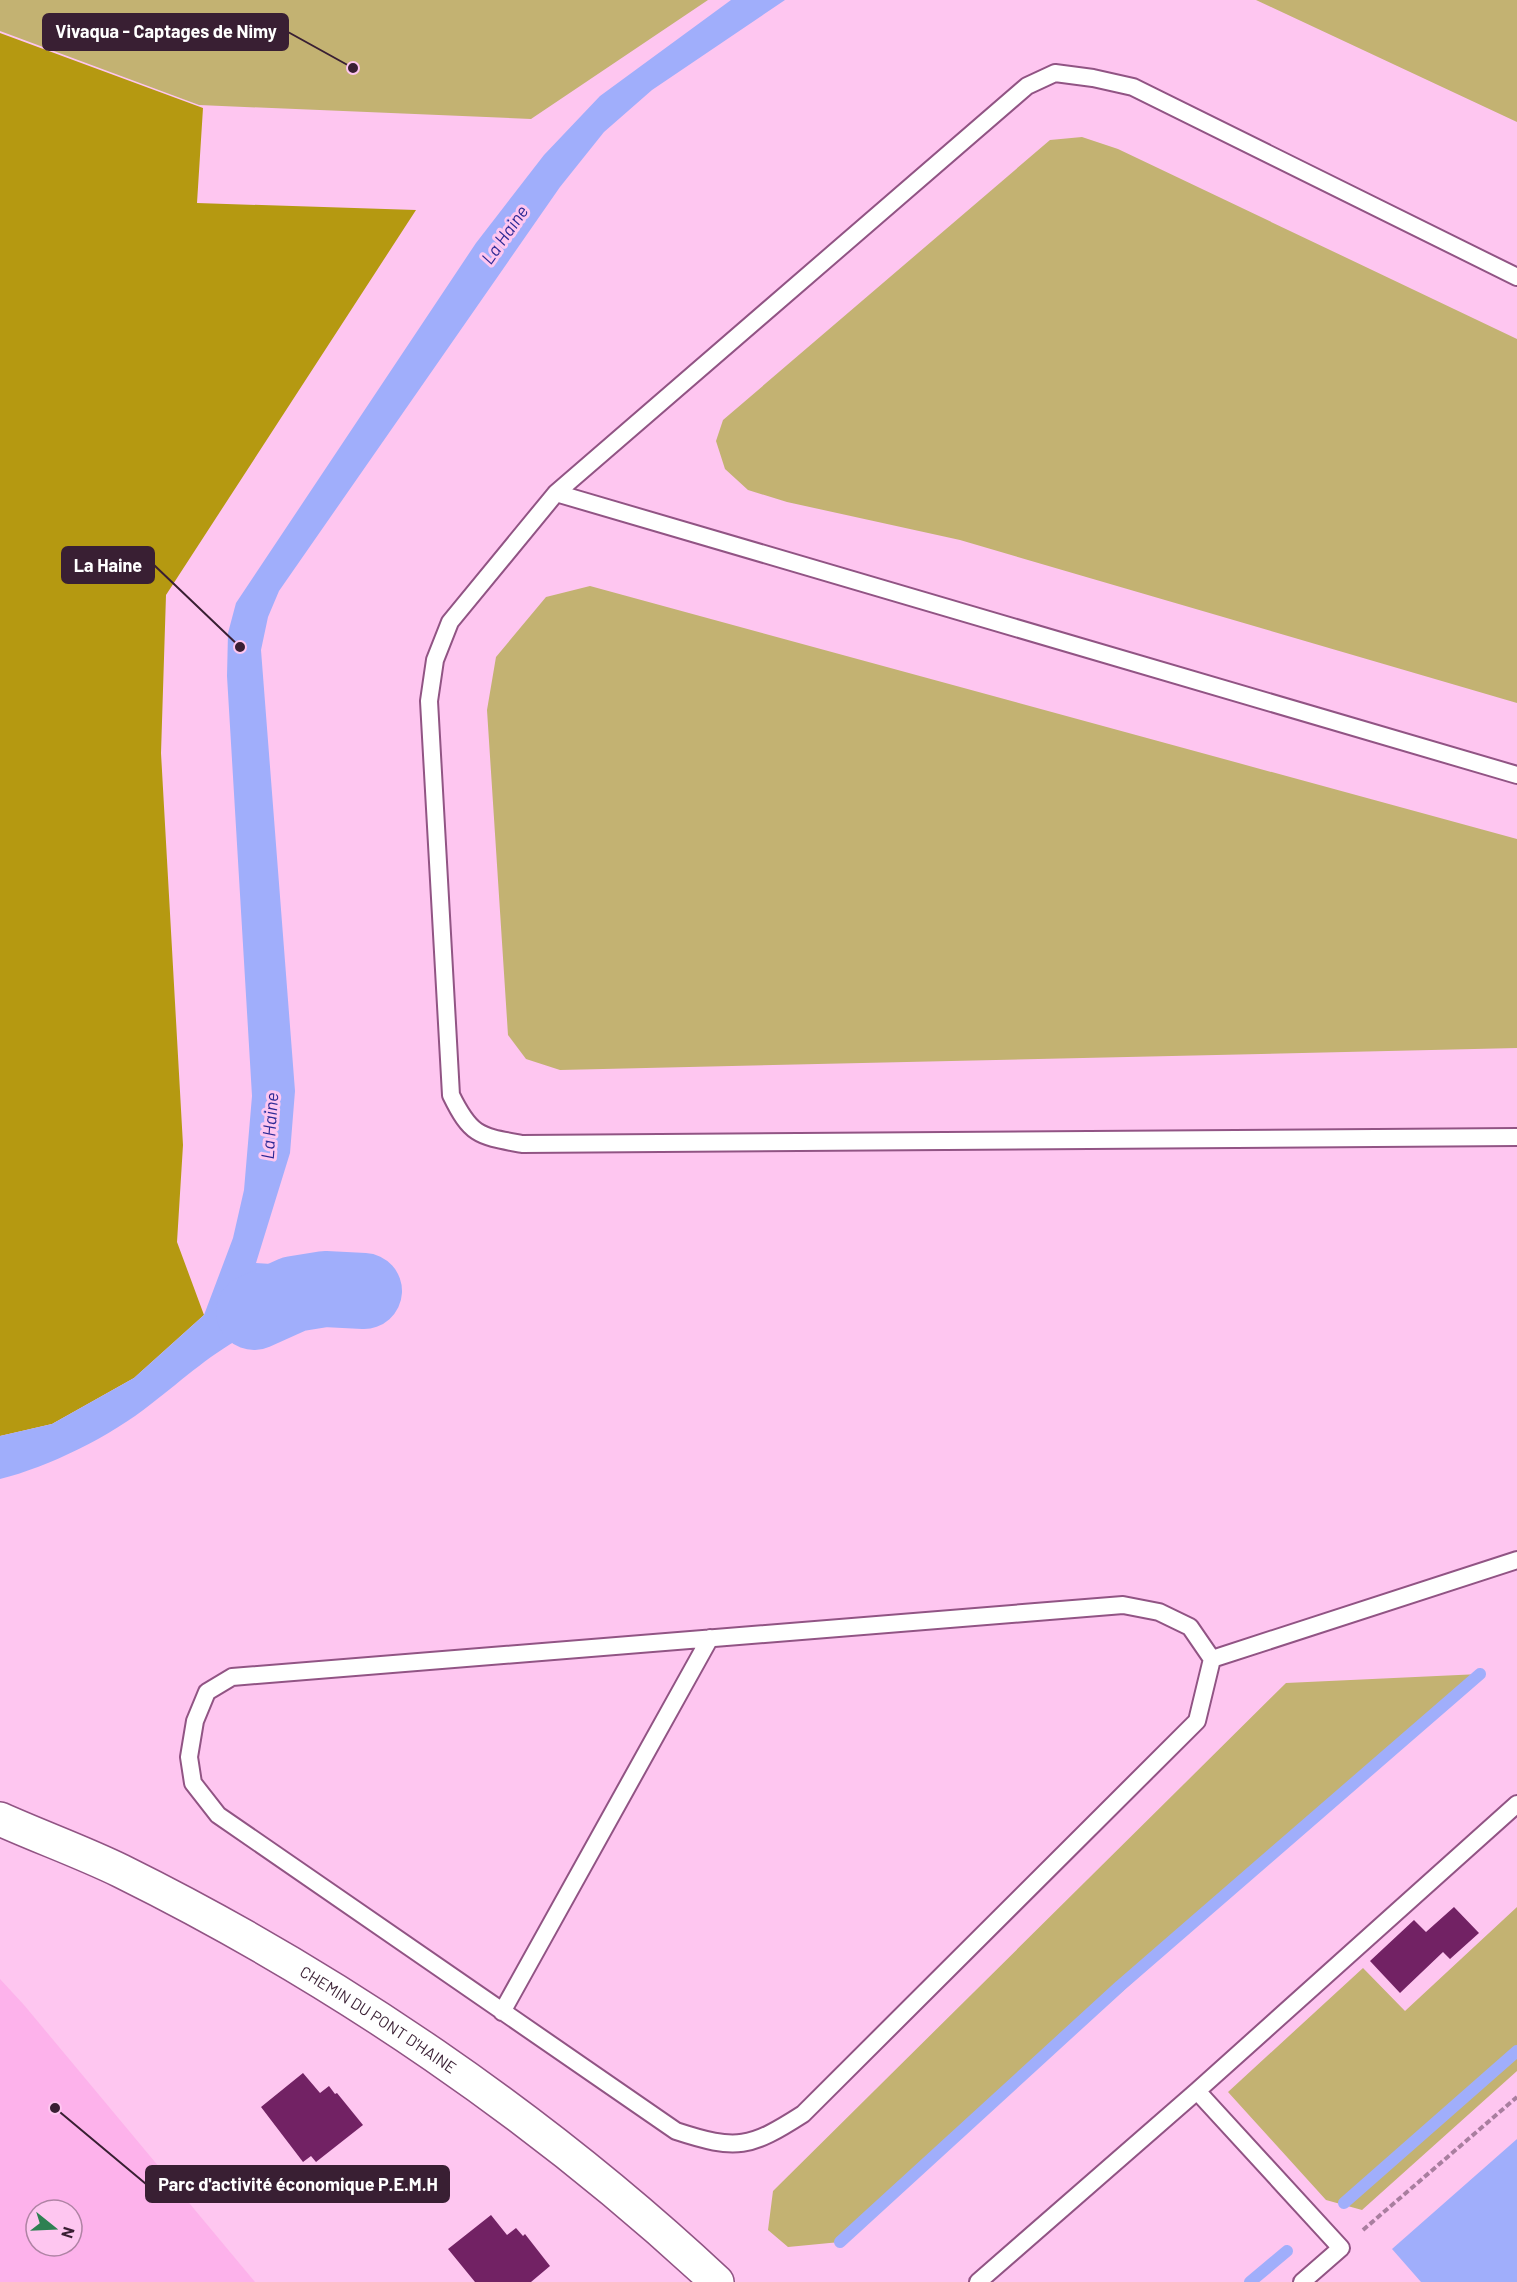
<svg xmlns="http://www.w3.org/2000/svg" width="1517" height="2282" font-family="Barlow,sans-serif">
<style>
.built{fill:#fdb2eb;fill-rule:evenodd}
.green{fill:#c3b272}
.forest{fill:#b59911}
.water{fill:#a0aefb}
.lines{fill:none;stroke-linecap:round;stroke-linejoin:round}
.stream{stroke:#a0aefb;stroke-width:12}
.river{stroke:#a0aefb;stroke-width:76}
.building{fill:#722264}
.service-casing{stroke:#915484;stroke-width:20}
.minor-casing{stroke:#915484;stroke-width:36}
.path{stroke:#a97e9f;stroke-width:4;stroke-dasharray:6 3;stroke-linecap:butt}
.service{stroke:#fff;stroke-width:16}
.minor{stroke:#fff;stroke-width:33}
.labels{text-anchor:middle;stroke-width:6;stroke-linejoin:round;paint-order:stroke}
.street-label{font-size:16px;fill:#391f33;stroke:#fec6f0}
.water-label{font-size:18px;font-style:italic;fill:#2c2994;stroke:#fec6f0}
.leader{fill:none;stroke:#391f33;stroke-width:2}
.callout-dot{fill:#391f33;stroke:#fec6f0;stroke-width:2}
.callout{fill:#391f33;stroke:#391f33;stroke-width:2}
.callout-label{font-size:18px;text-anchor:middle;font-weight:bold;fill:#fff}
</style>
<rect width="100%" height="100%" fill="#fec6f0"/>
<path class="built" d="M0,1979L24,2005L255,2282H0ZM36,2210H72V2246H36Z"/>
<path class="green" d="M0,0H708L531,119L199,105L0,31Z
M1256,0H1517V122Z
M1082,137L1118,149L1517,339V703L960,540L787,502L748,490L725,469L716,441L723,420L1050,140Z
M590,586L1517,839V1048L560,1070L526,1059L508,1035L487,710L496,657L546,597Z
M1480,1674L840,2242L788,2247L768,2230L773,2191L1286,1683Z
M1517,1907V2071L1362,2210L1326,2200L1228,2092L1363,1968L1405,2011Z"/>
<path class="forest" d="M0,33L203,108L197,203L416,210L166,595L161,753L183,1145L177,1242L204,1315L134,1378L52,1424L0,1436Z"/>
<path class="water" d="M731,0H785L652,90L604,132L560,187L279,591L268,617L261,650L295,1091L290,1153L256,1263L362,1270L350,1314C319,1319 280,1320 251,1333C213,1351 184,1379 151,1404C111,1436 49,1467 0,1479V1436L52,1424L134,1378L204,1315L233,1238L244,1190L252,1096L227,676L228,633L236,603L476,243L544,155L600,96Z
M1517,2139V2282H1421L1392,2249Z"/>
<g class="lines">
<path class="stream" d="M1344,2203L1517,2051
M840,2242L1120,1986L1480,1674
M1250,2282L1287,2251"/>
<path class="river" d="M254,1312L294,1294L325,1289L364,1291"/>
</g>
<path class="building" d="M1454,1907L1479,1933L1450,1959L1443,1952L1400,1993L1370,1961L1414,1920L1426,1932Z
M303,2073L320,2093L329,2086L335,2094L337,2093L363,2125L316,2162L311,2156L303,2162L261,2107Z
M491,2215L507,2235L516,2228L523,2236L525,2234L550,2266L531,2282H475L448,2249Z"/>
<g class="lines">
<g class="service-casing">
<path id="service" d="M1517,277L1133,87L1093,78L1055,73L1027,86L556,493L450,622L435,660L429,701L451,1095C471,1136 479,1136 522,1144L1517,1137
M556,493L1517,775
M1123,1605L1159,1612L1190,1627L1212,1659L1197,1721L803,2114C750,2148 737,2151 676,2131L218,1815L193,1783L189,1757L195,1721L207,1692L232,1677Z
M1212,1659L1517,1560
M502,2012L710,1638
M1197,2091L1341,2248L1302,2282
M978,2282L1197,2091L1517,1804"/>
</g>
<g class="minor-casing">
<g id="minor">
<path id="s1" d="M0,1819C40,1837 82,1852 121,1871C335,1977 543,2119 717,2282"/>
</g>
</g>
<path class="path" d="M1363,2230L1517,2097"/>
<use href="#service" class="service"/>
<use href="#minor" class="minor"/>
</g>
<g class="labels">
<g class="street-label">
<text dy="6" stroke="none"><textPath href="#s1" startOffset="429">CHEMIN DU PONT D'HAINE</textPath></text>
</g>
<g class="water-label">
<text transform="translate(505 235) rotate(-55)" y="6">La Haine</text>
<text transform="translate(270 1126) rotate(-86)" y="6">La Haine</text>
</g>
</g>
<path class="leader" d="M353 68L288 32M240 647L154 565M55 2108L146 2184"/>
<g class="callout-dot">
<circle cx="353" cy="68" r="6"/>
<circle cx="240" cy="647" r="6"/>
<circle cx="55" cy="2108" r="6"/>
</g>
<g class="callout">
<rect x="43" y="14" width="245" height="36" rx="6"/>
<rect x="62" y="547" width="92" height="36" rx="6"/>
<rect x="146" y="2166" width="303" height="36" rx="6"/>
</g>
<g class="callout-label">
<text x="166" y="38">Vivaqua - Captages de Nimy</text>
<text x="108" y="572">La Haine</text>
<text x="298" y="2191">Parc d'activité économique P.E.M.H</text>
</g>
<g transform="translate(54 2228) rotate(108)"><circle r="28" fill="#fec6f0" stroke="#af83a4" stroke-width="1.5"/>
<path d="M0-4.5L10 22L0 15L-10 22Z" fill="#2e8052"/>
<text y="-9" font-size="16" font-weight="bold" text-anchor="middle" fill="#391f33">N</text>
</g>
</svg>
